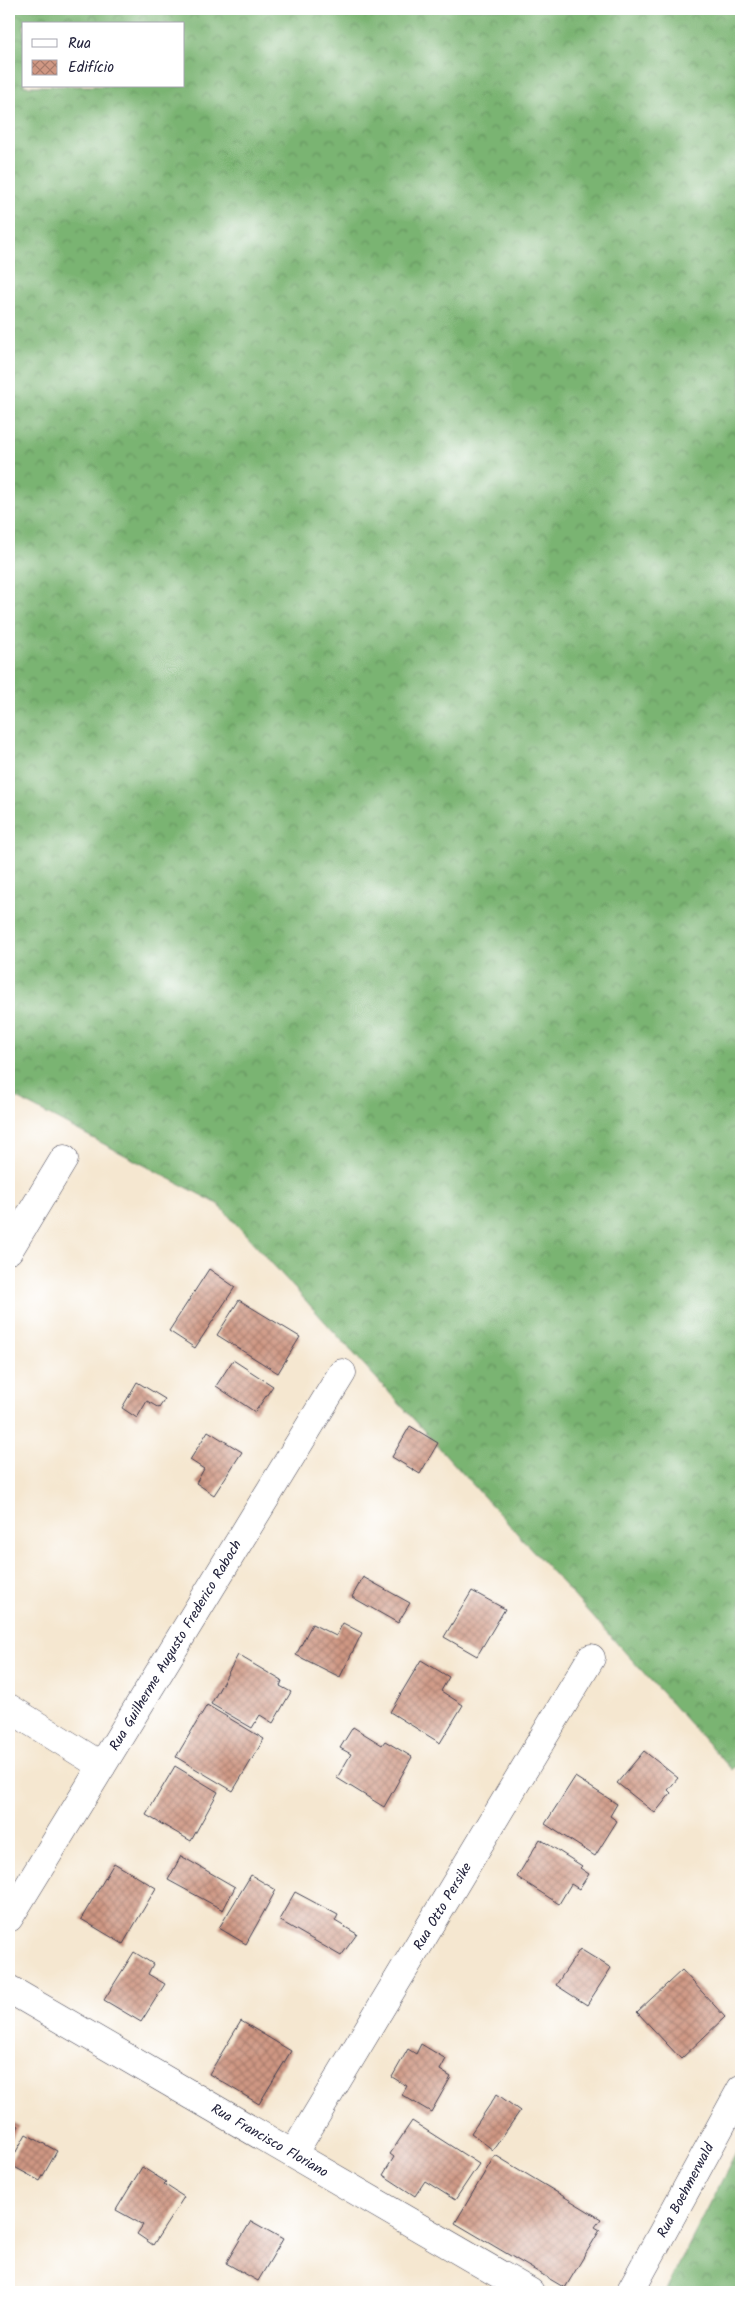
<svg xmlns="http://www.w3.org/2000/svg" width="750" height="2301" font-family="Kalam,sans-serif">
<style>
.forest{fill:url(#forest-crowns);stroke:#4e6b56;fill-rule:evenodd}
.building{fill:url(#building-cross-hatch)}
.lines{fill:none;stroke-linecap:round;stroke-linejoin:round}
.minor-casing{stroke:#424051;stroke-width:29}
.secondary-casing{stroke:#424051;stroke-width:29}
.minor{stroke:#fff;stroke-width:28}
.secondary{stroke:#fff;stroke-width:28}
.labels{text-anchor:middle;stroke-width:4.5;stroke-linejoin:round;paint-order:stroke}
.street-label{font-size:14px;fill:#22223b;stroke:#fff}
</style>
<defs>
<pattern id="forest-crowns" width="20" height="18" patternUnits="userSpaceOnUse" patternTransform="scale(1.25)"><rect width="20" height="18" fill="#7ab472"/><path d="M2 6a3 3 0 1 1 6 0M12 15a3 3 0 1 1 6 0" fill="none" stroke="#64925f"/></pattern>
<pattern id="building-cross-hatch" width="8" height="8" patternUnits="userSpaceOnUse" patternTransform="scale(1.25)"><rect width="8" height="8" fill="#cf9783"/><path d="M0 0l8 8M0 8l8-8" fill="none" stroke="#a87b6c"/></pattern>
</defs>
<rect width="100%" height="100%" fill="#fff"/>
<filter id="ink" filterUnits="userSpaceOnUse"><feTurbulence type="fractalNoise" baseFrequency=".02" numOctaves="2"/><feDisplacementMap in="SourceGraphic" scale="10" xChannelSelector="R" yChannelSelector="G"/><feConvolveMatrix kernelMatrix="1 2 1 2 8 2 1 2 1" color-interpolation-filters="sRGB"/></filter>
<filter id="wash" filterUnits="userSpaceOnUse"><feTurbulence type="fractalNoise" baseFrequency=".0096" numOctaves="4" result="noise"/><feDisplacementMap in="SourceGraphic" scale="20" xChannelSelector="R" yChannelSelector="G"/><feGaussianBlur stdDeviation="1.12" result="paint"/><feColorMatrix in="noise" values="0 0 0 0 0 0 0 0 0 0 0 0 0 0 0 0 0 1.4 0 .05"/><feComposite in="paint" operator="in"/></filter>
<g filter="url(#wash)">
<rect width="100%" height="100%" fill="#f5e7d0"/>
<path class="forest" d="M9,9H741V1760L732,1770L218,1204L9,1094ZM24,24H184V86H24Z
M741,2143V2292H665Z"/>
<g id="blocks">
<path class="building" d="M209,1269L235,1287L195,1348L169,1331Z
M239,1300L300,1337L278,1373L217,1335Z
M233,1360L273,1386L255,1412L216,1386Z
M137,1382L165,1399L159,1408L147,1401L137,1418L122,1408Z
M410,1426L438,1443L420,1474L392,1457Z
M208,1431L242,1452L214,1495L196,1483L204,1469L190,1460Z
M363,1577L410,1603L398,1623L352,1597Z
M472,1591L505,1609L477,1656L444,1637Z
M343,1623L362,1633L340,1677L296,1655L312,1624L336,1636Z
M238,1655L282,1681L280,1686L291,1692L273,1723L260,1715L252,1728L211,1704Z
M421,1660L449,1677L441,1691L463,1705L440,1743L390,1712Z
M207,1705L264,1739L233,1791L176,1757Z
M353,1727L382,1745L385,1741L412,1757L384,1807L337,1778L351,1754L340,1748Z
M644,1751L678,1778L668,1790L671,1793L655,1813L617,1783Z
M175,1766L218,1792L191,1841L146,1815Z
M575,1777L617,1804L610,1816L617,1821L595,1856L545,1824Z
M540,1839L582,1866L580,1868L589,1874L579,1889L571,1884L559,1904L517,1877Z
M181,1856L235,1887L223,1910L168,1880Z
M114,1863L156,1888L123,1944L81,1919Z
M251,1875L276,1890L246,1944L219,1928Z
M295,1892L338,1915L335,1921L357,1934L341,1956L279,1920Z
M580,1949L611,1968L587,2005L556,1985Z
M134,1952L153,1964L148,1974L165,1984L141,2022L104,2000Z
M682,1970L725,2017L681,2059L637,2012Z
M241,2021L291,2051L259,2104L209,2074Z
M421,2044L446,2059L440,2070L451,2077L431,2112L402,2095L407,2086L392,2077L408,2049L416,2054Z
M497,2094L520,2111L493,2150L471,2133Z
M9,2120L19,2126L9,2144Z
M412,2121L479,2164L455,2200L425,2181L415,2196L383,2175L394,2157L390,2154Z
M26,2134L57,2151L40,2181L9,2164Z
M495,2155L601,2219L595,2227L600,2230L565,2288L455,2223Z
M142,2167L166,2182L164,2184L184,2197L153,2245L137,2234L143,2225L116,2210Z
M251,2221L283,2239L258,2281L226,2263Z"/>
</g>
</g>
<g filter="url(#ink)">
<use href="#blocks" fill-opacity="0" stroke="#424051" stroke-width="1"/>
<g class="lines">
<g class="minor-casing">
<path id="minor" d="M9,1250L64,1159
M9,1708L102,1766
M9,1918L342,1373
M9,1989L530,2292
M293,2154L591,1658"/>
</g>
<g class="secondary-casing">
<path id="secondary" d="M630,2292L741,2089"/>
</g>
<use href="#minor" class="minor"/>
<use href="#secondary" class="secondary"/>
</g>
</g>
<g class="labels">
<g class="street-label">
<text transform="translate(175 1645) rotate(-59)" y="5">Rua Guilherme Augusto Frederico Raboch</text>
<text transform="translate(442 1906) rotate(-59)" y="5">Rua Otto Persike</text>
<text transform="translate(270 2140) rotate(30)" y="5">Rua Francisco Floriano</text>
<text transform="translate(685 2190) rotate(-62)" y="5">Rua Boehmerwald</text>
</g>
</g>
<rect width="750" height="2301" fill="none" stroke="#fff" stroke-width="30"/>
<rect x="22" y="22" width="162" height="65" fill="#ffffff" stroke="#a7a7b1"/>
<rect x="32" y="39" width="25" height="8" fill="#ffffff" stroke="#a7a7b1"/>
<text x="68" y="48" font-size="15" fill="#22223b">Rua</text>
<rect x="32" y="60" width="25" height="15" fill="url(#building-cross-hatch)" stroke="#a7a7b1"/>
<text x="68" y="72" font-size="15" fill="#22223b">Edifício</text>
</svg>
